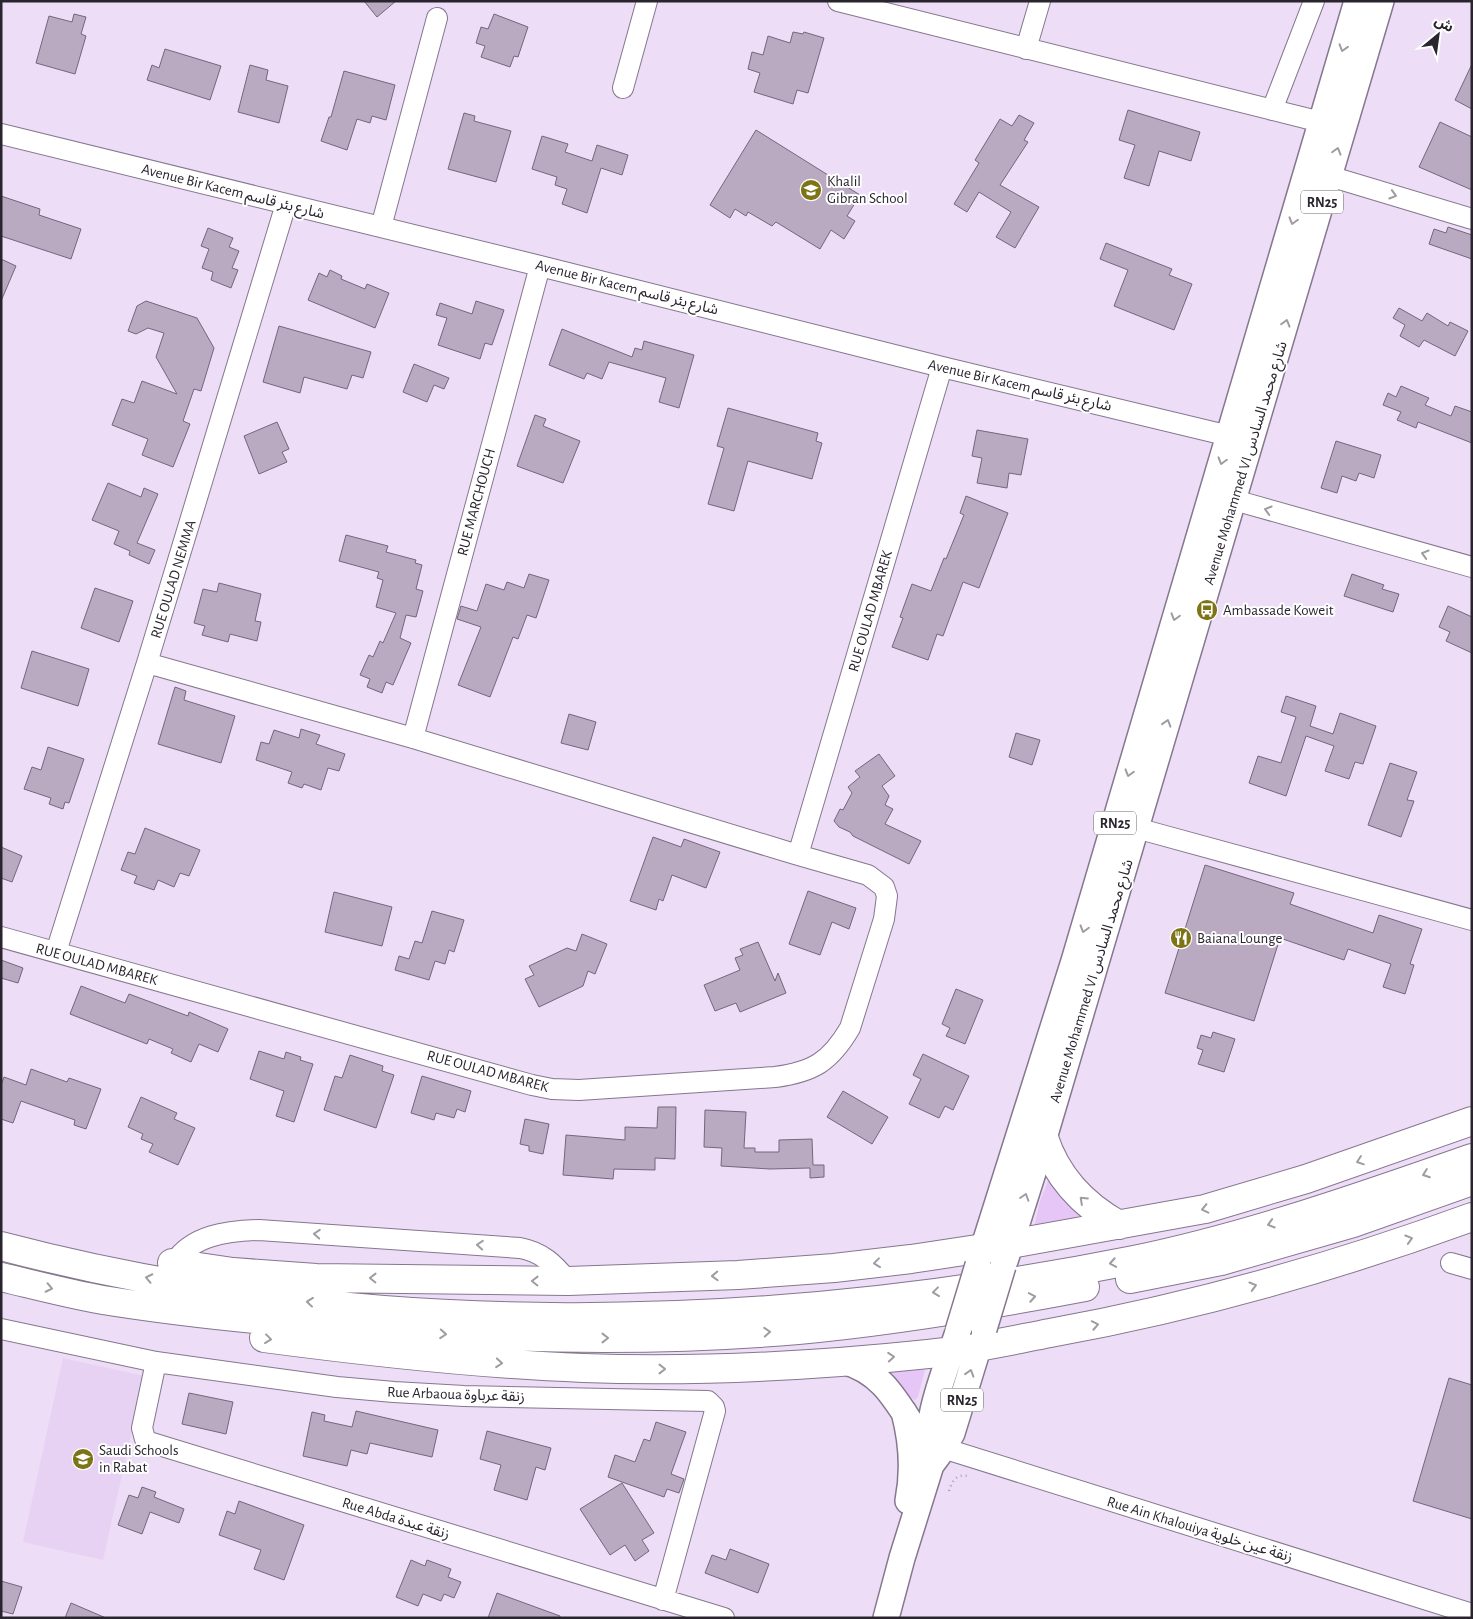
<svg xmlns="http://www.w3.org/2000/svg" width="1473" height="1619" font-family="'Alegreya Sans','Noto Sans Arabic',sans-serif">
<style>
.built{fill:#e7d2f3}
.green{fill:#e5c6f7}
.building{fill:#b9aac2;stroke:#74667c}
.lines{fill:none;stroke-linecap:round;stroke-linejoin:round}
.minor-casing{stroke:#85778e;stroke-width:22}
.major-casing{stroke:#85778e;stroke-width:28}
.highway-casing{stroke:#85778e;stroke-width:30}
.path{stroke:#ac9fb4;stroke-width:2.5;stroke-dasharray:1 4;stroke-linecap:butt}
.minor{stroke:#fff;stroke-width:20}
.major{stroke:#fff;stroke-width:25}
.highway{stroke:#fff;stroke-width:28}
.major-bridge-casing{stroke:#85778e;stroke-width:28;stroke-linecap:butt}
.major-bridge{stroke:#fff;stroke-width:25}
.oneway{stroke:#9f9ca1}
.labels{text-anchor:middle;stroke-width:4;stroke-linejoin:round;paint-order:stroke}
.shield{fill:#fff;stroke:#6a666d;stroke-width:1}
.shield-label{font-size:14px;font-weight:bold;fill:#2a242e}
.poi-label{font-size:15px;fill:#2a242e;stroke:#fff;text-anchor:start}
.street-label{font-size:15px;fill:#2a242e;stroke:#fff}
</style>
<rect width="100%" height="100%" fill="#edddf7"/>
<path class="built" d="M63,1358L144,1376L103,1560L23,1542Z"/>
<path class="green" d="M1051,1173L1093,1219L1034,1227L1040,1201Z
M926,1366L918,1397L915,1400L909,1397L888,1368Z"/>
<path class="building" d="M364,1H396L377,17Z
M74,14L86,17L81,34L86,36L75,74L36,63L49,16L72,22Z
M494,14L528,27L518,57L514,56L510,67L481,57L485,46L476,43L481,27L488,29Z
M793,32L803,34L804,32L824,38L808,93L797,90L793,104L754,92L760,73L748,69L752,52L763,55L768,36L790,43Z
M165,49L221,66L210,100L147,80L152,65L159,68Z
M1472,64V109L1455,100Z
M250,65L268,70L266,80L288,86L279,123L238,112Z
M344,71L395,85L386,120L372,116L370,123L357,119L347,150L321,141L329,117H331Z
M1128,110L1200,132L1191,161L1159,151L1149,186L1124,178L1135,145L1119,140Z
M464,113L475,116L474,121L511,131L496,182L448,169Z
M1019,115L1034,123L1024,140L1028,142L1000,185L1039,207L1015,248L996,237L1011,212L979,192L967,212L954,204L979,163L975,160L1000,119L1012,126Z
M1440,122L1472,137V190L1419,167Z
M756,130L860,195L847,216L855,221L844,239L831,230L820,249L776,222L772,226L748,212L746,216L735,209L730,218L710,205Z
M542,136L568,144L565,152L592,161L597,145L628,155L622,175L601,168L587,213L562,204L567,189L555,185L557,177L532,169Z
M1,196L40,209L39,215L81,229L71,259L1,236Z
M1448,227L1472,235V259L1429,244L1434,229L1446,233Z
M208,228L233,238L229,247L239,251L232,268L238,270L231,288L211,280L213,272L202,268L209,249L201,246Z
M1106,243L1172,269L1169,275L1192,284L1174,330L1114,306L1128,270L1100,259Z
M1,259L16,266L1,301Z
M330,270L342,276L341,279L365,289L367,284L389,293L375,328L308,300L319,273L327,277Z
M146,301L197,318L214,348L201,391L194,389L183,421L190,424L173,467L142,455L148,439L112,425L122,399L134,403L142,381L177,394L156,357L164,333L148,328L136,334L128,331L137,306Z
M476,301L504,310L492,345L485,343L480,359L438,345L447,318L436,315L440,303L472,314Z
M1399,308L1422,321L1427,313L1448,326L1450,322L1468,331L1455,356L1424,340L1419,347L1400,336L1405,325L1393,318Z
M279,326L371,352L363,378L352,375L347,389L304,377L300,393L263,382Z
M562,329L632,357L635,348L642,350L644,341L694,355L679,408L659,402L666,378L609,362L602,379L587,373L584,379L549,365Z
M414,364L449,378L444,389L434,385L427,402L403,392Z
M1401,386L1429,398L1425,405L1451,416L1455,406L1472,412V443L1418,422L1416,428L1397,420L1401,412L1383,405L1388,393L1396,397Z
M728,408L818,433L816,441L822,443L812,479L748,461L734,511L708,504L724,448L717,446Z
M535,415L546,419L543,426L580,441L563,483L517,466Z
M277,422L289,449L282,452L287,462L259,474L244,436Z
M977,430L1028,439L1021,475L1009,473L1007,488L977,483L982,458L972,456Z
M1336,441L1381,455L1374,478L1359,473L1356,481L1342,476L1337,493L1321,488Z
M108,483L141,497L144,488L158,494L137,543L155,550L149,564L129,555L130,551L114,544L119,531L92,520Z
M966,496L1008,513L979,588L963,582L943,636L937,634L928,660L892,647L903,618L900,617L912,584L931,591L944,558L946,559L964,515L960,513Z
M346,535L388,546L386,552L416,560L415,563L422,565L416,589L423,591L416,617L406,615L400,638L411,643L393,685L386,682L382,693L367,687L370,679L360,675L369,655L373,657L380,641L383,643L396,613L376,607L383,580L377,578L379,572L339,561Z
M529,574L549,580L536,618L527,615L518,639L513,637L490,697L458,685L481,627L457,619L461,606L477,611L486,584L504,590L507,582L524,588Z
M1352,574L1384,585L1382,589L1399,594L1393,612L1344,596Z
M219,583L261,594L255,621L261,622L257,641L230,634L228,642L202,635L205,626L194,623L203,589L217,592Z
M95,588L133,601L119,642L81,628Z
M1448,606L1472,617V653L1446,641L1450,632L1439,627Z
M32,651L89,669L78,706L21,688Z
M175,687L186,691L184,700L235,716L221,763L158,744Z
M1286,696L1316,706L1310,726L1333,734L1340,713L1376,726L1363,764L1355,762L1349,779L1325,771L1334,746L1306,736L1286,796L1249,783L1258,756L1281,763L1296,717L1281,712Z
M569,714L596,722L588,750L561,743Z
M301,729L320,735L316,744L345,754L339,771L328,768L321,790L304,784L302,788L288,783L292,772L256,760L261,742L269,744L274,730L299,738Z
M1016,733L1040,740L1032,765L1009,757Z
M48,747L84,759L69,803L65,802L63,809L49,804L51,798L24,789L32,767L41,770Z
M879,754L895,776L882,786L889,796L885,805L893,809L885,824L921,841L909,864L853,836L850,832L839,827L834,821L840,809L843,810L852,793L848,787L860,777L855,771Z
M1390,763L1417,772L1407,800L1414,801L1401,837L1368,825Z
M145,828L200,850L189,876L180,873L174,887L158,880L154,890L134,883L137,876L121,870L128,852L135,854Z
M653,837L681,847L684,839L720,852L706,888L672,875L663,901L659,899L656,910L630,901Z
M1,847L22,856L12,882L1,878Z
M1205,865L1294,893L1290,904L1373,933L1379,915L1422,929L1410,964L1414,965L1405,994L1383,987L1391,964L1348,949L1344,960L1280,938L1254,1021L1165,993Z
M808,891L856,908L849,929L832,922L820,955L789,944Z
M334,892L392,907L382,946L325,932Z
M432,911L464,920L454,952L449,950L445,964L435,961L429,980L395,970L399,956L409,959L415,941L422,943Z
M582,934L607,944L595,974L588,971L583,986L539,1007L525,979L534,975L529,966L567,948L576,951Z
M758,942L775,981L778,973L786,993L740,1012L736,1003L715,1011L704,985L740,970L735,958L743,955L740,949Z
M1,960L23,968L18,983L1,978Z
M81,986L125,1003L129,994L188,1016L189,1012L228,1029L218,1052L199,1044L191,1062L171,1053L173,1049L149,1039L147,1044L70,1014Z
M956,989L983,1000L965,1044L946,1036L950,1028L942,1024Z
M1213,1032L1235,1039L1224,1072L1198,1064L1203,1050L1197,1048L1201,1035L1211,1038Z
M259,1051L284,1059L286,1052L301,1057L300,1060L313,1064L294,1122L276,1116L284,1091L250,1079Z
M923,1054L969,1076L953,1110L945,1106L939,1118L909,1104L921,1079L913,1075Z
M350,1055L383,1066L382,1071L394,1075L376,1128L324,1110L335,1076L342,1078Z
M31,1069L67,1082L69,1078L101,1089L86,1129L74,1125L75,1120L21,1101L13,1123L1,1119V1085L4,1077L26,1085Z
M422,1076L471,1091L465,1112L457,1109L454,1118L436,1113L434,1120L411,1113Z
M843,1091L888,1117L872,1144L827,1117Z
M141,1097L177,1113L174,1119L195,1128L178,1165L149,1152L153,1144L141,1139L143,1134L128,1127Z
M658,1107H676L675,1159L655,1158V1170L614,1169L613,1179L563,1175L566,1135L625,1140V1127L657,1128Z
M705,1110L746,1112L744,1148H755V1152H779V1140L812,1139L813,1165H824V1177L810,1178V1168L770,1169L721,1166L722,1148L704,1147Z
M525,1119L549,1124L543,1154L529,1151V1146L520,1144Z
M1449,1378L1472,1385V1519L1413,1501Z
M189,1393L233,1402L226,1434L182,1424Z
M356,1411L438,1430L432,1457L370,1443L367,1454L351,1450L347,1466L303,1456L312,1412L325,1415L324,1421L352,1427Z
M656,1422L686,1432L671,1474L684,1479L679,1493L667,1489L664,1497L608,1477L615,1455L635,1462L644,1439L650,1441Z
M487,1431L551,1448L545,1470L536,1467L527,1500L494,1490L501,1465L480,1459Z
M622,1483L654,1533L642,1540L649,1551L635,1561L625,1545L610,1555L580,1509Z
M142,1487L156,1492L154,1497L184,1509L179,1523L150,1512L142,1534L118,1525L129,1495L138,1498Z
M239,1501L304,1525L284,1580L254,1569L261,1550L219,1535L227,1511L235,1514Z
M730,1549L769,1564L758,1593L705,1573L712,1555L726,1560Z
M411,1560L425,1566L427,1560L451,1569L448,1577L461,1582L454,1598L444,1594L441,1601L423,1594L418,1606L396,1597Z
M1,1581L22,1587L13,1614L1,1611Z
M497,1593L560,1616V1618H488Z
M71,1603L106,1618H65Z"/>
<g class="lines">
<g class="minor-casing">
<path id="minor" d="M838,1L1321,122
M1026,49L1040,1
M623,88L647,1
M1272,110L1314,1
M1,134L540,266L942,367L1242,439
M1329,176L1472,219
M381,227L437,18
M1234,500L1472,567
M413,738L540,266
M1136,828L1472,920
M798,855L942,367
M1,937L532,1085L552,1089L579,1090L775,1077C813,1072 830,1062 850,1028L884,919L887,896L884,887L868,875L798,855L413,738L147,663
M56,952L147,663L286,204
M174,1263C192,1235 227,1231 259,1230L520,1248C542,1252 554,1264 568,1281
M1451,1263L1472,1269
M1,1329L156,1362L337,1387L394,1392L464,1396L708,1401L714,1407L715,1411L663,1600
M156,1362L142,1428L145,1439L149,1442L724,1618
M930,1444L1472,1614"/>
</g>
<g class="major-casing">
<path id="major" d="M1005,1261L1044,1138L1381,1
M978,1265L1074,961L1357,1
M843,1361C879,1371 893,1395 912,1425
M904,1412C912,1442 914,1470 908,1501
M931,1465C922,1424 944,1374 957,1335
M886,1618L902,1558L931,1465L943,1449L952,1433L984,1329"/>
</g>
<g class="highway-casing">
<path id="highway" d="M1044,1138C1057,1178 1083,1205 1119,1225
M1,1246C369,1343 763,1334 1134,1260C1249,1236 1361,1197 1472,1158
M172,1263L233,1272L316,1278L568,1281L738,1275L834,1268L911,1259L1010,1244L1205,1209L1306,1179L1472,1121
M1,1277C35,1285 69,1294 103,1300C184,1313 266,1321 348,1327C498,1339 648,1343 798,1330C895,1321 990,1305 1085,1287
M1130,1279L1221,1261L1353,1223L1472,1181
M264,1338C370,1352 476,1364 583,1368C698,1372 814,1366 928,1354C969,1350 1009,1341 1050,1333C1193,1307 1335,1267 1472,1217"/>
</g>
<path class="path" d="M949,1491C952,1481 956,1474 968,1476"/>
<use href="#minor" class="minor"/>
<use href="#major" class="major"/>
<use href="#highway" class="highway"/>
<g class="major-bridge-casing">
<path id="major-bridge" d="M984,1329L1003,1266
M958,1331L978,1265"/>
</g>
<use href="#major-bridge" class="major-bridge"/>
</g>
<defs><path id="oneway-chevron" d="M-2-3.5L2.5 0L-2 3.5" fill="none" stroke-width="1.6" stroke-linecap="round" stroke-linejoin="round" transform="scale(1.25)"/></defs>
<g class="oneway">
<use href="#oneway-chevron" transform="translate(1343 48) rotate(107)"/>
<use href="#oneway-chevron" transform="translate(1337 151) rotate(-74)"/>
<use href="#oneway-chevron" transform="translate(1393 195) rotate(17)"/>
<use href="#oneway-chevron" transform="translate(1293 221) rotate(106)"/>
<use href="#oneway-chevron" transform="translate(1286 323) rotate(-74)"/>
<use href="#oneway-chevron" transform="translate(1222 461) rotate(106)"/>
<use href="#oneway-chevron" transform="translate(1268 510) rotate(-164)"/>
<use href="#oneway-chevron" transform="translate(1425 554) rotate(-164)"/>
<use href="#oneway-chevron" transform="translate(1175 617) rotate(106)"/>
<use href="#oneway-chevron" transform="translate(1167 723) rotate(-73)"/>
<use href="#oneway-chevron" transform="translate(1129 773) rotate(106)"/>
<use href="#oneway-chevron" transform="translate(1084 929) rotate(106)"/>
<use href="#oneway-chevron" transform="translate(1360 1161) rotate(161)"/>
<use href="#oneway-chevron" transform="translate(1426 1174) rotate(160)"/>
<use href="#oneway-chevron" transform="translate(1025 1197) rotate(-72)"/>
<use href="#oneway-chevron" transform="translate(1083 1200) rotate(-137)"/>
<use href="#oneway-chevron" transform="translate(1205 1209) rotate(167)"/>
<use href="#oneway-chevron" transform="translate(1271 1224) rotate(163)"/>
<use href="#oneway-chevron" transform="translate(317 1234) rotate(-176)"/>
<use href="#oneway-chevron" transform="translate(1409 1239) rotate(-17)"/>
<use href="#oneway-chevron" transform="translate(480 1245) rotate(-176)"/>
<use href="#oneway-chevron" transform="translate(877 1263) rotate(173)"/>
<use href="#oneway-chevron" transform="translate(1113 1263) rotate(170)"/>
<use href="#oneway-chevron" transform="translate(715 1276) rotate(178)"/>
<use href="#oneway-chevron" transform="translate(149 1278) rotate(-168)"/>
<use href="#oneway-chevron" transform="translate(373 1278) rotate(-179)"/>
<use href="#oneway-chevron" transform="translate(535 1281) rotate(-179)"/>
<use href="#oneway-chevron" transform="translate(1253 1286) rotate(-16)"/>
<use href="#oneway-chevron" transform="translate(49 1288) rotate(12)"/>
<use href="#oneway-chevron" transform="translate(936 1292) rotate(173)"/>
<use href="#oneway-chevron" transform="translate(1032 1297) rotate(-10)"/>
<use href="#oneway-chevron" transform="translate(310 1302) rotate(-174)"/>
<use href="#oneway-chevron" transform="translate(1095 1325) rotate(-11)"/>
<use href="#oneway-chevron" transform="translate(767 1332) rotate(-4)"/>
<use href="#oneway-chevron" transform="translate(443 1334) rotate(4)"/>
<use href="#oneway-chevron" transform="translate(605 1338)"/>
<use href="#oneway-chevron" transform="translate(268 1339) rotate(7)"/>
<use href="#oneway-chevron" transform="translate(891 1357) rotate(-4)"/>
<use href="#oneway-chevron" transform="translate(499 1363) rotate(5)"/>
<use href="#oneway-chevron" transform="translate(662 1369)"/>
<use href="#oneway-chevron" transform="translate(970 1373) rotate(-73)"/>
</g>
<defs>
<g id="school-disc" transform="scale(1.125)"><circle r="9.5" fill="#7d7416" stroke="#fff"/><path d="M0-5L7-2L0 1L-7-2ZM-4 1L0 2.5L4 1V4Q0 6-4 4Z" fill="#fff"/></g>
<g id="bus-disc" transform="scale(1.125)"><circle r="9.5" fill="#7d7416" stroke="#fff"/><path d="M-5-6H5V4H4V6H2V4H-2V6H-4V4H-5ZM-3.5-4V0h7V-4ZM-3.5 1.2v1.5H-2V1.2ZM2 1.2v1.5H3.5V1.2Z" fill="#fff"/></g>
<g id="restaurant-disc" transform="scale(1.125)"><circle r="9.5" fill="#7d7416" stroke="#fff"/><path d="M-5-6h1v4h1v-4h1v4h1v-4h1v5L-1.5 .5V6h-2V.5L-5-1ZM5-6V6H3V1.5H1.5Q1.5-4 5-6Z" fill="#fff"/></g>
</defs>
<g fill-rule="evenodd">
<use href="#school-disc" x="811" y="190"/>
<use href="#bus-disc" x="1207" y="610"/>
<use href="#restaurant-disc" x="1181" y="938"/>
<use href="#school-disc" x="83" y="1459"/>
</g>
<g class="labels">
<g class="shield">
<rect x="1301" y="190.5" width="42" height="23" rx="4"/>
<rect x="1094" y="811.5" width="42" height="23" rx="4"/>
<rect x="941" y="1388.5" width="42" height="23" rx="4"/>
</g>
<g class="shield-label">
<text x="1322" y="207">RN25</text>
<text x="1115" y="828">RN25</text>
<text x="962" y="1405">RN25</text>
</g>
<g class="poi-label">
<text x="827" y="186">Khalil<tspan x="827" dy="17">Gibran School</tspan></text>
<text x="1223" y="615">Ambassade Koweit</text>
<text x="1197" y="943">Baiana Lounge</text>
<text x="99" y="1455">Saudi Schools<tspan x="99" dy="17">in Rabat</tspan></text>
</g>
<g class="street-label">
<text transform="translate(233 191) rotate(14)" y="5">Avenue Bir Kacem شارع بئر قاسم</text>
<text transform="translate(627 287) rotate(14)" y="5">Avenue Bir Kacem شارع بئر قاسم</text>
<text transform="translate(1020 385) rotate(13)" y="5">Avenue Bir Kacem شارع بئر قاسم</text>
<text transform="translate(1245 463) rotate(-73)" y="5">Avenue Mohammed VI شارع محمد السادس</text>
<text transform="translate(476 502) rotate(-75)" y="5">RUE MARCHOUCH</text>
<text transform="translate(173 579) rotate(-73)" y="5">RUE OULAD NEMMA</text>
<text transform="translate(870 611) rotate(-74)" y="5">RUE OULAD MBAREK</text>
<text transform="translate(97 964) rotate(15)" y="5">RUE OULAD MBAREK</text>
<text transform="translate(1091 981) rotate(-73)" y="5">Avenue Mohammed VI شارع محمد السادس</text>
<text transform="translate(488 1071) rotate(15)" y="5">RUE OULAD MBAREK</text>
<text transform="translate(456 1394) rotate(2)" y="5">Rue Arbaoua زنقة عرباوة</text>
<text transform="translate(396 1518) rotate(17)" y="5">Rue Abda زنقة عبدة</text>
<text transform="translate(1200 1529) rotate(17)" y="5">Rue Ain Khalouiya زنقة عين خلوية</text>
</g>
</g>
<rect width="1473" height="1619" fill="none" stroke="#2a242e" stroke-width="5"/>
<g transform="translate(1438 35) rotate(29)" stroke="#ffffff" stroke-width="4" paint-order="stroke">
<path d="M0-4L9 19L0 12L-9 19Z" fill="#2a242e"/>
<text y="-8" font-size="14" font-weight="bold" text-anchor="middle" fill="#2a242e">ش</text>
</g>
</svg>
